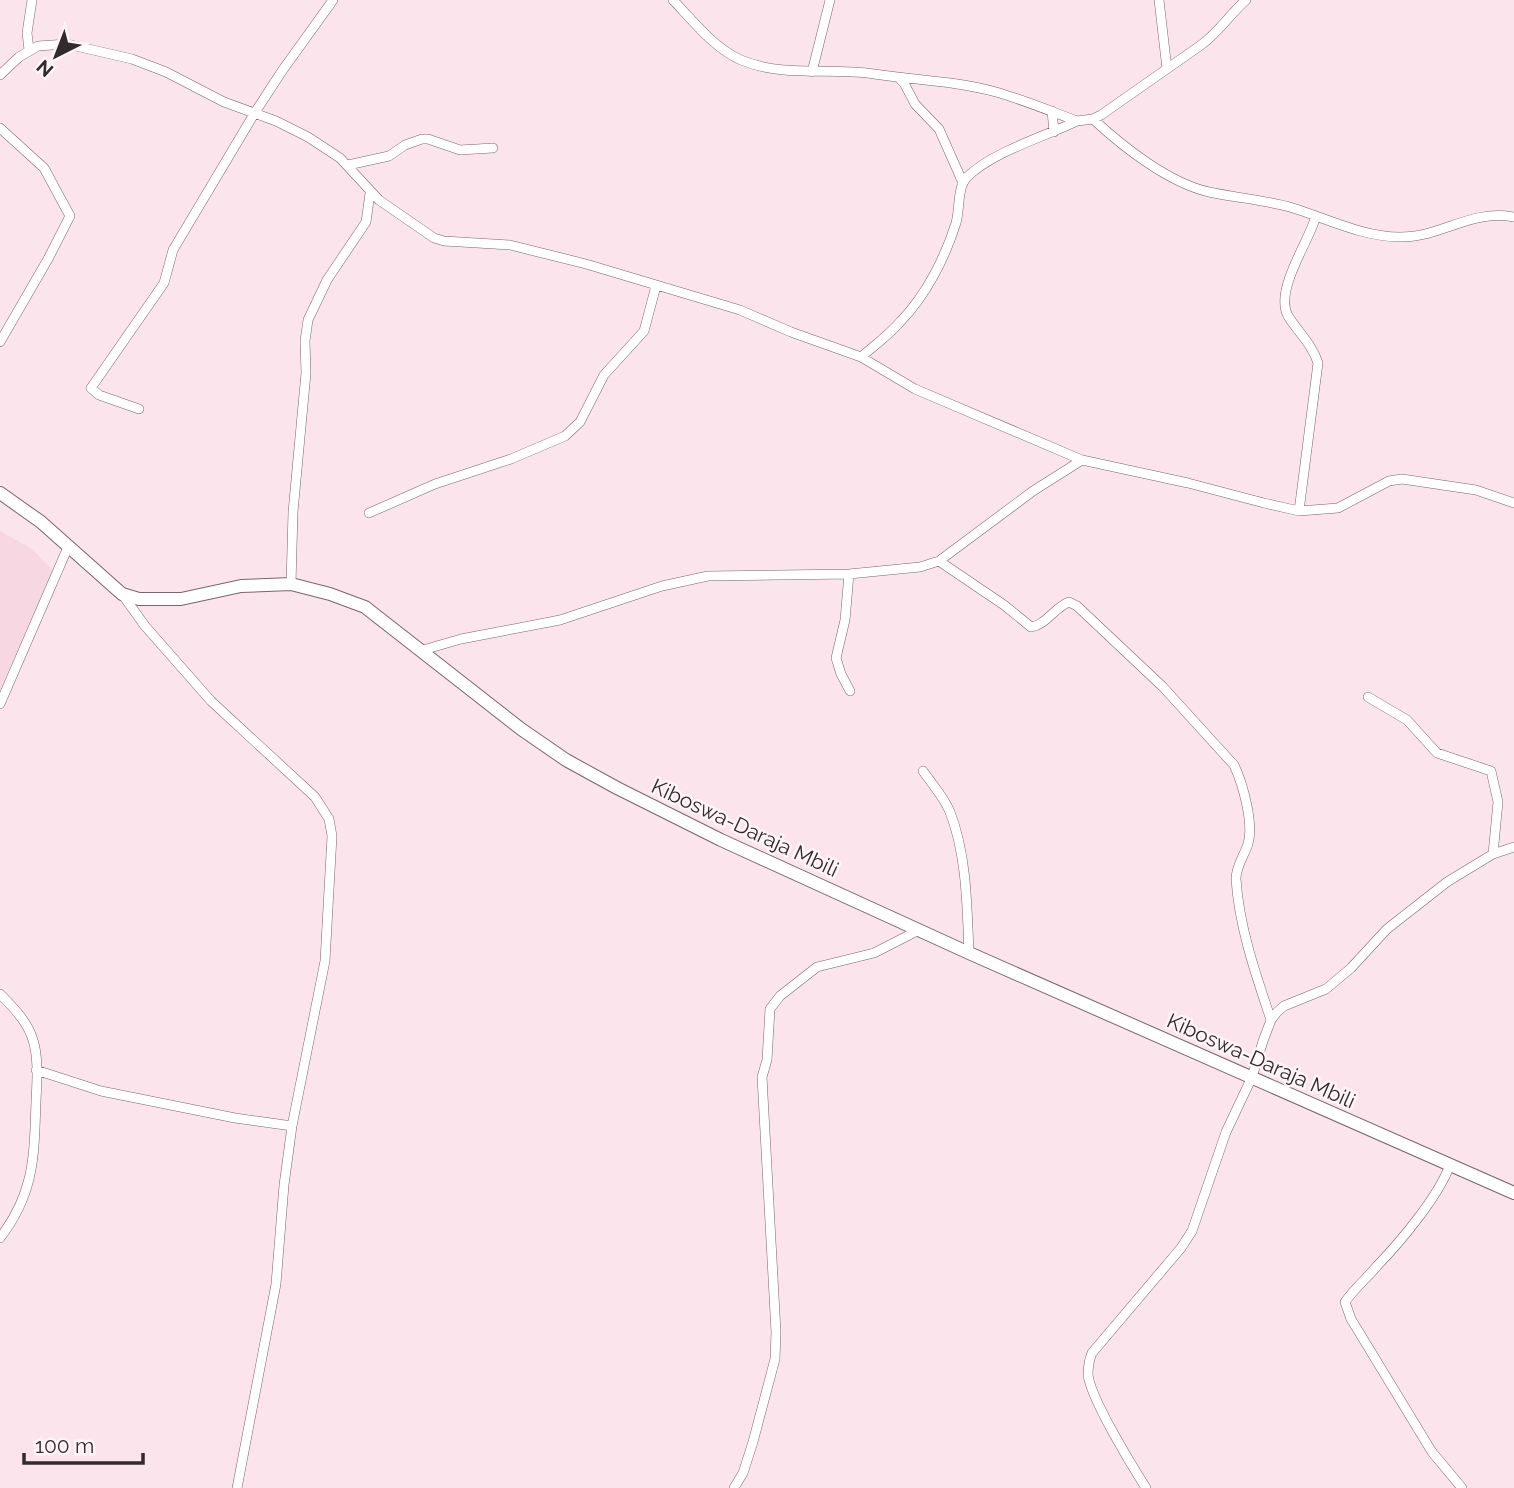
<svg xmlns="http://www.w3.org/2000/svg" width="1514" height="1488" font-family="Raleway,sans-serif">
<style>
.built{fill:#f6d7e2}
.lines{fill:none;stroke-linecap:round;stroke-linejoin:round}
.street-casing{stroke:#79666d;stroke-width:10}
.secondary-casing{stroke:#79666d;stroke-width:14}
.street{stroke:#fff;stroke-width:9}
.secondary{stroke:#fff;stroke-width:12}
.labels{text-anchor:middle;stroke-width:5;stroke-linejoin:round;paint-order:stroke}
.street-label{font-size:21px;fill:#322a2d;stroke:#fff5f9}
</style>
<rect width="100%" height="100%" fill="#fbe4ec"/>
<path class="built" d="M0,531L32,549L53,571L0,689Z"/>
<g class="lines">
<g class="street-casing">
<path id="street" d="M673,0C693,21 715,49 741,60C784,78 830,67 874,74C915,80 956,81 996,92C1024,100 1050,111 1077,121L1093,119L1101,115L1201,45C1219,32 1230,14 1246,0
M1159,0L1167,69
M29,50L27,33L32,0
M812,72L830,0
M0,75L19,57L38,46L67,44L132,59L166,72L224,102L276,121L308,137L340,158L379,200L434,238L444,241L510,245L586,264L740,310L791,332L861,357C875,345 889,335 901,321C926,295 945,258 956,223C960,209 957,188 967,177C994,151 1044,137 1077,121
M899,78L904,83L915,104L939,129L963,183
M1052,111L1054,132
M1093,119C1123,147 1169,183 1209,192C1237,198 1266,200 1293,208C1328,219 1363,237 1400,237C1443,237 1470,209 1514,217
M0,128L44,168L70,216L48,259L0,342
M348,165L389,156L405,145L422,139H428L460,150L493,148
M861,357L915,389L1082,460L1188,483L1264,503L1299,511L1338,508L1389,481L1402,479L1476,490L1514,503
M139,409L99,395L91,388L164,283L173,250L254,114L282,71L333,0
M1299,511L1318,363C1312,344 1298,332 1288,316C1274,290 1309,242 1316,216
M369,513L435,484L511,459L565,436L580,422L604,375L644,331L656,286
M939,561L1004,605L1031,627C1046,625 1055,607 1069,602L1077,606L1163,687L1234,765C1243,784 1254,824 1248,844C1244,856 1236,866 1236,879C1239,927 1256,975 1271,1020
M849,574L845,620L836,658L841,674L850,691
M291,584L293,512L306,373L305,341L308,320L327,280L366,222L370,193
M122,594L145,626L211,701L315,797L329,819L332,836L325,961L292,1126L284,1185L276,1284L237,1488
M423,650L461,639L560,620L662,586L708,576L849,574L920,567L939,561L1033,491L1082,460
M1368,697L1407,720L1437,753L1491,771L1498,802L1493,854
M0,704L68,547
M923,771C932,784 944,797 950,812C967,856 967,907 969,953
M0,994C12,1006 26,1020 32,1037C39,1056 37,1081 36,1101C34,1156 35,1192 0,1238
M36,1070L101,1091L235,1118L292,1126
M1450,1165C1438,1197 1401,1241 1377,1266C1367,1278 1354,1289 1345,1302L1351,1319L1432,1452L1462,1488
M734,1488L743,1473L753,1442L775,1359L776,1332L762,1077L767,1060L770,1009L780,996L817,967L874,953L919,930
M1146,1488C1132,1466 1091,1399 1088,1375C1088,1367 1089,1360 1092,1353L1181,1248L1192,1231L1226,1132L1252,1077L1263,1041L1271,1020L1277,1012L1284,1006L1326,989L1351,968L1387,929L1447,882L1493,854L1514,847"/>
</g>
<g class="secondary-casing">
<path id="secondary" d="M0,493L41,522L122,594L139,599H181L241,586L291,584L330,594L365,607L521,729L566,760L617,788L721,840L969,953L1514,1193"/>
</g>
<use href="#street" class="street"/>
<use href="#secondary" class="secondary"/>
</g>
<g class="labels">
<g class="street-label">
<text transform="translate(745 828) rotate(25)" y="7">Kiboswa-Daraja Mbili</text>
<text transform="translate(1261 1061) rotate(24)" y="7">Kiboswa-Daraja Mbili</text>
</g>
</g>
<g transform="translate(56 56) rotate(222)" stroke="#fff5f9" stroke-width="5" paint-order="stroke">
<path d="M0-5L12 26L0 18L-12 26Z" fill="#322a2d"/>
<text y="-10" font-size="19" font-weight="bold" text-anchor="middle" fill="#322a2d">N</text>
</g>
<path d="M24 1453v10h119v-10" fill="none" stroke="#322a2d" stroke-width="3.5"/>
<text x="35" y="1453" font-size="21" fill="#322a2d" stroke="#fff5f9" stroke-width="5" paint-order="stroke">100 m</text>
</svg>
